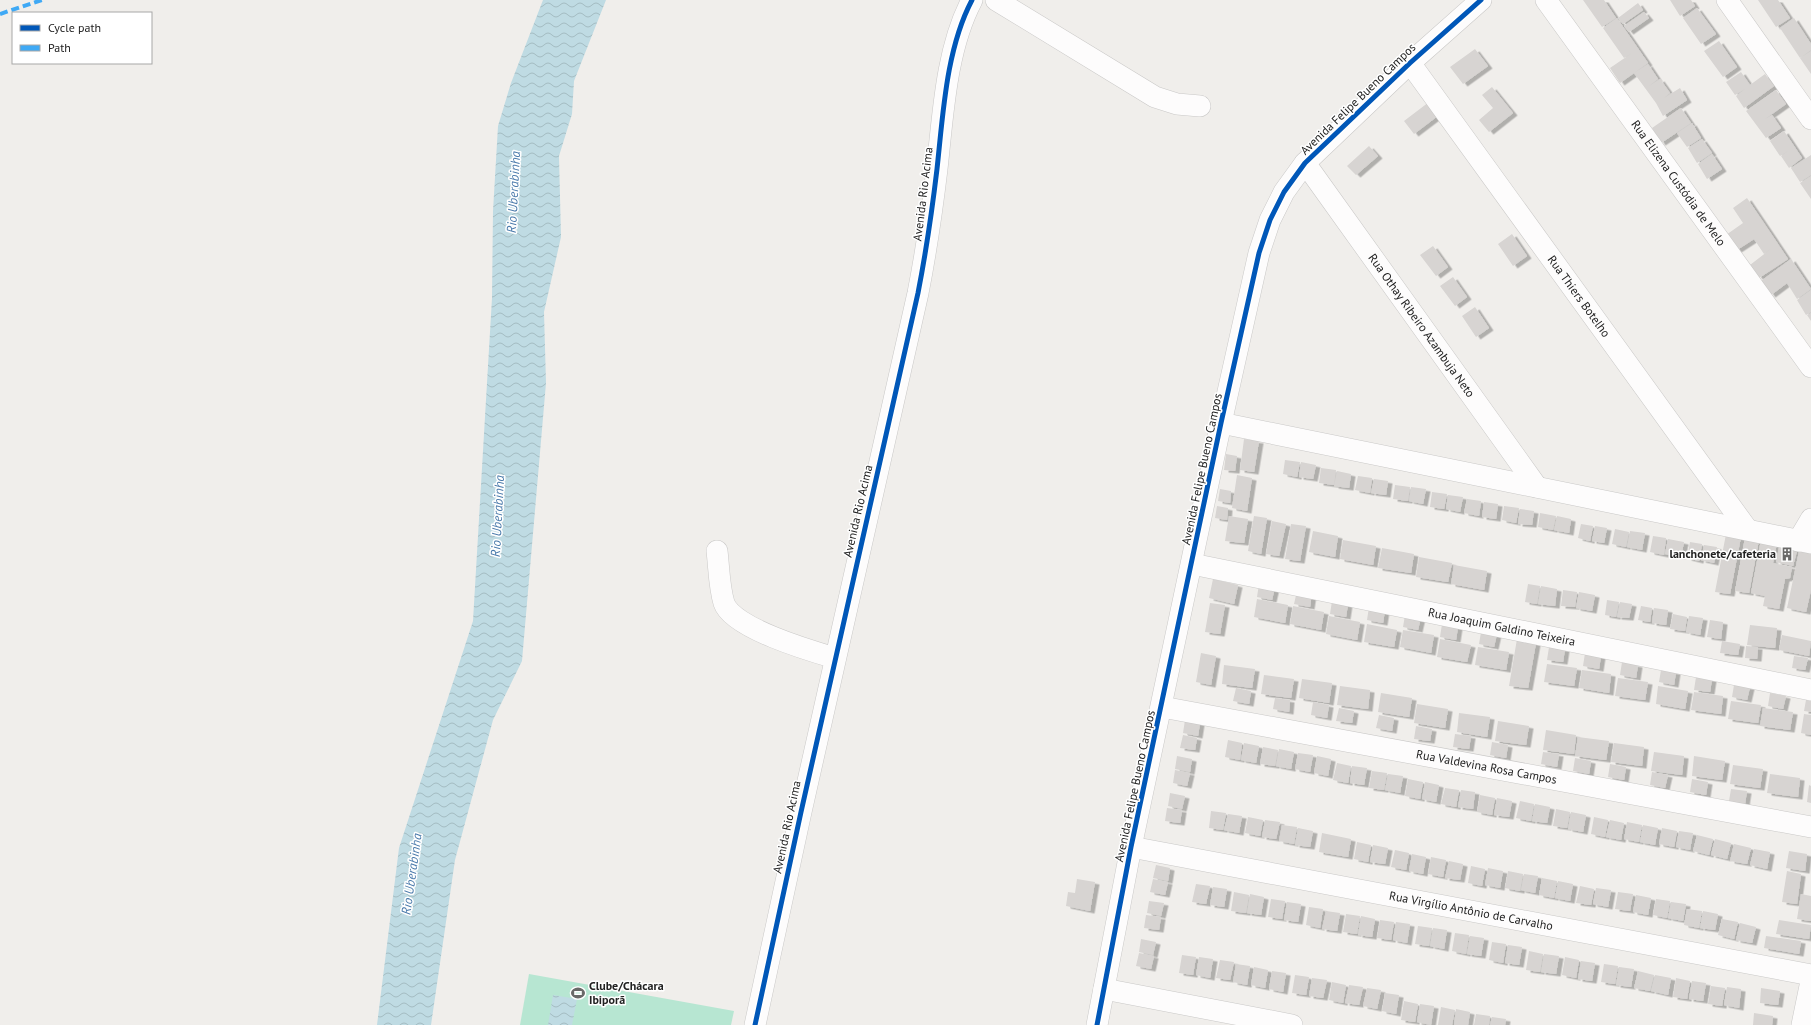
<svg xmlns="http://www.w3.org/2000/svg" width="1811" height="1025" font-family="'PT Sans',sans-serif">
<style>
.pitch{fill:#b7e6d2}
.water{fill:url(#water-waves)}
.building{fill:#d7d4d2;filter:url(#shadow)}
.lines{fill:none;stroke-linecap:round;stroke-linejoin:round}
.minor-casing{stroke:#c9c8c7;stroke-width:22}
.minor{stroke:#fdfcfc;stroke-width:21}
.quiet{stroke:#3fa9f5;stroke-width:4;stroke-dasharray:8 4;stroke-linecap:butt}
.cycleway-casing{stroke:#fff;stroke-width:8}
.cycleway{stroke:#0057b8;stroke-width:5}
.labels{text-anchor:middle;stroke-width:3;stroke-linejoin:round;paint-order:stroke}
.street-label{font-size:12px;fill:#222;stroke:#fff}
.poi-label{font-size:12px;font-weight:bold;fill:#222;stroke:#fff;text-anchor:end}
.water-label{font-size:13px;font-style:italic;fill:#4a7aab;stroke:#fff}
</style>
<defs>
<pattern id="water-waves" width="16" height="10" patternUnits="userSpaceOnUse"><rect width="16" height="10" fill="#bfdbe3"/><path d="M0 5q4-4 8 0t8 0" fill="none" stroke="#a4bcc2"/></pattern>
<filter id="shadow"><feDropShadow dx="4.5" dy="2.5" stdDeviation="0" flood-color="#0004"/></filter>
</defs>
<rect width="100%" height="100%" fill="#f0eeeb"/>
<path class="pitch" d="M529,974L734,1011L731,1025H520Z"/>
<path class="water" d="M543,0H606L574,81L572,114L559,156L561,237L544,312L546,383L522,661L493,720L455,860L431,1025H377L399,848L473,621L492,298L493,211L498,126L511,83Z
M553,995L577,999L572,1025H548Z"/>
<path class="building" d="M1583,0H1604L1616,18L1602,27Z
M1670,0H1691L1695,6L1680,16Z
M1758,0H1778L1790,18L1776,27Z
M1638,3L1643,10L1623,24L1618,18Z
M1697,8L1716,34L1701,44L1683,18Z
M1644,12L1649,18L1629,32L1624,26Z
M1617,18L1648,63L1620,83L1610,68L1632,53L1624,58L1603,28Z
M1794,18L1811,44V50L1800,58L1780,28Z
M1719,41L1737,67L1723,77L1704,51Z
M1475,49L1488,66L1463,84L1450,67Z
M1811,51V74L1800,58Z
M1648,64L1658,79L1649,86L1660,79L1670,93L1664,98L1680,88L1687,100L1663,116L1656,103L1634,73Z
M1741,72L1750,85L1765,74L1774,86L1744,108L1736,96L1745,89L1735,95L1726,82Z
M1492,87L1513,113L1489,132L1479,120L1493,108L1482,95Z
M1776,90L1786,104L1765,119L1772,115L1781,128L1766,138L1746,111Z
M1429,102L1439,115L1414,134L1404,121Z
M1681,108L1691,123L1661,143L1652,128Z
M1692,123L1701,138L1687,147L1677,133Z
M1784,131L1802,158L1789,168L1781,156L1788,151L1780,156L1770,141Z
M1702,139L1712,153L1697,163L1688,148Z
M1369,146L1378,156L1356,175L1347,166Z
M1712,154L1722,169L1707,179L1698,164Z
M1811,155V175L1800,182L1791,168Z
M1811,176V199L1800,183Z
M1747,198L1788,259L1759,278L1750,265L1772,248L1764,254L1754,239L1737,250L1726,235L1743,223L1733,208Z
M1512,234L1527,256L1513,266L1498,244Z
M1433,246L1448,267L1436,276L1420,255Z
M1791,259L1811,289L1797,299L1787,283L1771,295L1761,281Z
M1453,277L1467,297L1455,306L1440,286Z
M1811,290V312L1806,315L1797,300Z
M1475,307L1489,328L1476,337L1462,316Z
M1811,313V321L1807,315Z
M1244,439L1259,441L1254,472L1240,470Z
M1226,454L1237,456L1235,471L1224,470Z
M1285,460L1300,462L1297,477L1283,474Z
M1301,462L1316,465L1313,479L1299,477Z
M1321,468L1336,470L1334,485L1319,483Z
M1337,471L1351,474L1349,488L1334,486Z
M1237,475L1252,478L1247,511L1232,508Z
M1358,476L1372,478L1370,493L1355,490Z
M1374,479L1388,481L1386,495L1371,493Z
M1395,485L1410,487L1408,501L1393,499Z
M1411,487L1426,489L1423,504L1409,501Z
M1220,489L1231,491L1230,503L1218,501Z
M1432,492L1447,494L1444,509L1430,507Z
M1448,495L1463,497L1460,512L1446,509Z
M1467,499L1481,501L1479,516L1464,513Z
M1484,502L1498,504L1496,519L1482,517Z
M1217,506L1228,508L1227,520L1215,518Z
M1504,506L1519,508L1516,523L1502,520Z
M1520,509L1534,511L1532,525L1518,524Z
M1540,513L1556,516L1553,530L1538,527Z
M1229,516L1248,519L1244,543L1225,541Z
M1254,516L1267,518L1261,554L1248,551Z
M1557,516L1571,519L1569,533L1554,530Z
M1272,521L1286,524L1279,556L1266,554Z
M1291,524L1306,526L1300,561L1285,559Z
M1581,524L1593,526L1590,541L1578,538Z
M1595,526L1607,528L1604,543L1592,541Z
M1615,529L1629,532L1626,547L1612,544Z
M1313,531L1338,536L1335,557L1309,552Z
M1630,531L1645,533L1642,550L1627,547Z
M1726,534L1741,537L1730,594L1715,592Z
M1653,536L1666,538L1664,555L1650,552Z
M1745,538L1759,540L1749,593L1735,591Z
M1668,539L1684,542L1681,557L1665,554Z
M1343,540L1376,546L1373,565L1340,559Z
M1761,540L1777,543L1773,563L1792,567L1790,578L1785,579L1779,609L1763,606L1765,596L1751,593Z
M1690,542L1702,544L1699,561L1687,558Z
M1780,543L1798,547L1793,566L1776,562Z
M1704,545L1717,547L1714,563L1701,560Z
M1800,547L1811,549V590L1806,612L1787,608Z
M1382,548L1414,554L1411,573L1378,568Z
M1419,557L1452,563L1448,582L1416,577Z
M1454,565L1487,571L1484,590L1451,584Z
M1213,579L1238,585L1234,604L1209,598Z
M1259,584L1275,587L1272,600L1257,597Z
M1528,584L1540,586L1537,604L1525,602Z
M1541,586L1557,589L1555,606L1538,604Z
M1563,590L1577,592L1575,607L1561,606Z
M1297,591L1312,594L1310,607L1294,604Z
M1579,592L1595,595L1592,611L1576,608Z
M1257,599L1288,605L1285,623L1254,617Z
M1607,600L1619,602L1616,617L1605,615Z
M1332,601L1348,604L1346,617L1330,614Z
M1620,602L1632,604L1629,618L1617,617Z
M1210,603L1225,605L1220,634L1205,632Z
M1293,606L1324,612L1321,630L1290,624Z
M1641,606L1652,608L1650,622L1638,620Z
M1369,607L1385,610L1383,623L1367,620Z
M1654,608L1668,610L1666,625L1652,623Z
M1673,614L1687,617L1685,631L1670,629Z
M1405,615L1421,617L1418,630L1403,627Z
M1329,616L1360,622L1357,640L1326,634Z
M1689,616L1703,618L1700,635L1686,632Z
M1710,620L1723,622L1721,639L1707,637Z
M1367,624L1397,630L1394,647L1364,642Z
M1442,624L1458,627L1456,640L1440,637Z
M1750,625L1777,628L1775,648L1747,645Z
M1403,630L1434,635L1431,653L1400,647Z
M1481,632L1497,634L1494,647L1479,644Z
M1782,635L1811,641L1809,656L1779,650Z
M1440,639L1471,645L1467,662L1437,657Z
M1517,639L1536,643L1528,688L1509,686Z
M1722,641L1740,644L1738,655L1720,653Z
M1746,646L1758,647L1757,659L1745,658Z
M1478,647L1509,652L1506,670L1475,665Z
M1549,647L1565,649L1563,662L1547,660Z
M1201,653L1216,656L1211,685L1196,682Z
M1585,653L1601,656L1599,669L1583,666Z
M1794,656L1808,658L1805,670L1792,668Z
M1622,662L1638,665L1636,678L1620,675Z
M1547,664L1577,668L1574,686L1544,682Z
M1224,665L1255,669L1252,688L1222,684Z
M1582,670L1611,674L1609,693L1579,688Z
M1661,670L1676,672L1674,685L1659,682Z
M1264,675L1294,679L1291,698L1261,694Z
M1696,677L1712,679L1710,692L1694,690Z
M1618,678L1648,682L1645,700L1615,696Z
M1302,679L1332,683L1329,703L1299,698Z
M1734,685L1750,687L1747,700L1732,697Z
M1340,686L1370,690L1368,709L1337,705Z
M1658,686L1688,691L1685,709L1656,704Z
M1236,688L1251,691L1249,704L1233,701Z
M1694,692L1723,696L1721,714L1691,710Z
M1381,693L1412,698L1409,717L1378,712Z
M1770,693L1786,696L1783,709L1768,706Z
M1275,698L1290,700L1289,712L1273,709Z
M1806,700L1811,701V712L1804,711Z
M1731,701L1761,705L1758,723L1728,719Z
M1313,702L1329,705L1327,718L1311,715Z
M1417,704L1448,709L1445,728L1414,723Z
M1339,708L1354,711L1352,723L1336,721Z
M1763,708L1793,712L1790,730L1760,726Z
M1459,713L1490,717L1487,737L1457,732Z
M1804,714L1811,715V735L1801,733Z
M1379,715L1394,718L1392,731L1376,728Z
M1185,720L1200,723L1198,736L1183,733Z
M1498,721L1529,726L1526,745L1495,741Z
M1416,726L1432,729L1430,741L1414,739Z
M1546,730L1576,735L1574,754L1543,750Z
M1455,734L1471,736L1469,749L1453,747Z
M1183,735L1197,738L1195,750L1180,748Z
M1578,737L1609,741L1606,760L1575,756Z
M1228,740L1242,743L1240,760L1225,757Z
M1492,742L1508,745L1506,758L1490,755Z
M1244,743L1259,746L1256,763L1241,760Z
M1614,743L1644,747L1642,766L1611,762Z
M1263,747L1278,750L1275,766L1260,764Z
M1279,749L1294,752L1291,769L1276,766Z
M1543,752L1559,754L1557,767L1541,764Z
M1654,752L1684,756L1682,775L1651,771Z
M1298,753L1313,755L1310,772L1295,769Z
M1177,756L1192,759L1190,772L1175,769Z
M1317,756L1331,759L1328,776L1314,773Z
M1694,756L1725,761L1722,780L1692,776Z
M1575,758L1591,761L1589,774L1573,771Z
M1337,763L1351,766L1348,783L1333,780Z
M1610,764L1626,767L1624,780L1608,777Z
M1733,765L1763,769L1760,788L1730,784Z
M1352,766L1367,768L1364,785L1350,783Z
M1175,770L1190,773L1187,786L1173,783Z
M1372,771L1387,773L1384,790L1369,788Z
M1652,772L1668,775L1665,788L1650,785Z
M1388,774L1403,776L1400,793L1385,790Z
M1770,774L1800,778L1798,797L1767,793Z
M1408,779L1423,782L1420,799L1405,796Z
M1692,779L1708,782L1706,795L1690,792Z
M1425,782L1439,785L1436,802L1422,799Z
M1809,785L1811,786V803L1807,802Z
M1445,788L1459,790L1456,807L1441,804Z
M1731,789L1747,791L1745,804L1729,801Z
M1461,790L1475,792L1473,809L1458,807Z
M1170,793L1185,796L1182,809L1168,806Z
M1480,795L1495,798L1492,815L1477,812Z
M1497,798L1512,801L1509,817L1494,815Z
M1520,801L1534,804L1531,821L1516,818Z
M1535,804L1550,807L1547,823L1532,821Z
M1167,808L1182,810L1180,823L1165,821Z
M1556,809L1570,812L1567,828L1553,826Z
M1211,811L1226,813L1223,830L1209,828Z
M1571,812L1586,815L1583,832L1568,829Z
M1228,814L1242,816L1239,833L1224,830Z
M1248,817L1263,820L1260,836L1245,833Z
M1594,817L1608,820L1605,837L1591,834Z
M1265,820L1280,822L1276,839L1262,837Z
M1610,820L1624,823L1621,840L1606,837Z
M1627,822L1642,825L1639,842L1624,839Z
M1282,825L1297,827L1294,844L1279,841Z
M1643,825L1658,828L1655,845L1640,842Z
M1298,828L1313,831L1310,847L1295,845Z
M1662,828L1677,831L1674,847L1659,844Z
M1679,831L1693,833L1690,850L1676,847Z
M1322,833L1351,839L1348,857L1319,852Z
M1697,835L1713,839L1709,855L1693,851Z
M1715,839L1731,843L1727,859L1711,855Z
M1357,842L1371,845L1368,862L1354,859Z
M1734,844L1751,848L1747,864L1730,861Z
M1373,845L1388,848L1385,864L1370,862Z
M1754,849L1770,852L1767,869L1750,865Z
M1395,850L1409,853L1406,870L1391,867Z
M1789,851L1807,854L1805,871L1786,868Z
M1412,854L1426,857L1423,874L1409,871Z
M1431,857L1446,860L1443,877L1428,874Z
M1449,861L1463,864L1460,880L1445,878Z
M1156,865L1170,868L1168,881L1153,878Z
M1471,866L1485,869L1482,886L1468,883Z
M1488,868L1503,871L1500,888L1485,885Z
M1508,871L1523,874L1520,891L1505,888Z
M1787,871L1801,874L1797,904L1782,902Z
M1524,874L1538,876L1535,893L1521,890Z
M1542,878L1557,881L1554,898L1539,895Z
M1077,879L1095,882L1090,911L1066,906L1068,892L1075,893Z
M1153,879L1168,882L1165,895L1150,892Z
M1558,881L1573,884L1570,901L1555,898Z
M1196,884L1210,886L1206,904L1192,902Z
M1580,886L1594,889L1591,905L1576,903Z
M1213,887L1227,889L1224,907L1210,905Z
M1596,888L1611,890L1608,907L1593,904Z
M1234,892L1249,895L1246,913L1231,911Z
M1618,892L1633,894L1630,911L1615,909Z
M1250,894L1264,897L1261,915L1247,913Z
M1801,894L1811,896V921L1797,919Z
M1636,895L1651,898L1648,915L1633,912Z
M1271,899L1285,901L1282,919L1268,917Z
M1656,899L1670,901L1667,918L1653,915Z
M1149,901L1164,903L1161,916L1147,913Z
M1287,902L1301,904L1298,922L1284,920Z
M1671,902L1686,904L1683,921L1668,918Z
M1309,907L1323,909L1320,928L1306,925Z
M1687,909L1702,911L1699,928L1684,925Z
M1326,911L1340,913L1337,931L1322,929Z
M1703,911L1718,914L1715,930L1700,928Z
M1346,914L1360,916L1357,934L1343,932Z
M1146,915L1161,917L1159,930L1144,928Z
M1361,916L1375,919L1372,937L1358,935Z
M1722,919L1738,922L1734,939L1718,935Z
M1380,920L1394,922L1391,940L1377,938Z
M1779,920L1811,925L1809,939L1776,934Z
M1396,922L1410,924L1407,943L1393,940Z
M1740,923L1756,927L1752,943L1736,940Z
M1418,926L1432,928L1429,946L1415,944Z
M1433,928L1447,930L1444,949L1430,946Z
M1455,933L1469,935L1466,954L1452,951Z
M1470,936L1484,938L1481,956L1467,954Z
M1766,936L1801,941L1799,954L1764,948Z
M1141,939L1156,942L1153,955L1139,952Z
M1492,942L1506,944L1503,963L1489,960Z
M1508,945L1522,947L1519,965L1505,963Z
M1529,951L1543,954L1540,972L1526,970Z
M1139,953L1154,956L1151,969L1136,966Z
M1544,954L1559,956L1556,974L1541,972Z
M1182,955L1196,957L1193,975L1179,973Z
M1199,957L1213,959L1210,978L1196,975Z
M1565,957L1579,960L1576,978L1562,975Z
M1220,960L1234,962L1230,980L1216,978Z
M1581,961L1595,963L1592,981L1578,979Z
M1236,964L1250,966L1247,985L1233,982Z
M1604,964L1618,966L1615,984L1601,982Z
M1254,967L1268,970L1265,988L1251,985Z
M1619,967L1634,969L1631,987L1616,985Z
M1272,971L1286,973L1283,992L1269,989Z
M1638,971L1654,975L1650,991L1634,988Z
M1295,975L1309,977L1306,995L1292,993Z
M1655,975L1671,978L1668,995L1651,991Z
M1312,978L1327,980L1323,998L1309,996Z
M1676,978L1690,981L1687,999L1673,997Z
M1692,981L1706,983L1703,1001L1689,999Z
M1332,982L1346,985L1343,1003L1329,1000Z
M1349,985L1363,987L1359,1005L1345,1003Z
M1711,986L1725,988L1722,1006L1708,1004Z
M1727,987L1741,989L1739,1008L1724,1005Z
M1367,988L1381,990L1377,1009L1363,1006Z
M1761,988L1780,991L1778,1005L1760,1003Z
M1385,993L1399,995L1396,1014L1382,1011Z
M1404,1001L1418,1004L1415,1022L1401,1020Z
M1420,1004L1434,1006L1431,1025L1417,1022Z
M1441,1007L1455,1010L1452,1025H1438Z
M1456,1009L1470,1012L1468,1025H1454Z
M1754,1013L1773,1016L1772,1025H1753Z
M1476,1014L1490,1016L1489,1025H1474Z
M1492,1017L1506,1019L1505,1025H1490Z"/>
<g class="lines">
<g class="minor-casing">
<g id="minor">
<path d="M996,0L1155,97L1177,104L1200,106"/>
<path id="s1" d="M1546,0L1811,367"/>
<path d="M1727,0L1811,119"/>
<path id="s2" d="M1410,63L1747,529"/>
<path id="s3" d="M1305,163L1537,487"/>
<path d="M1221,423L1811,543"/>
<path d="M1798,541L1811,519"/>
<path d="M717,551C719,567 719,587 724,603C732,628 811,651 835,658"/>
<path id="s4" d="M1192,564L1811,690"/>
<path id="s5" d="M1162,707L1811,827"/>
<path id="s6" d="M1131,847L1811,975"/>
<path d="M1104,989L1292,1025"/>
<path d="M755,1025L801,812L918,293C926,252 932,211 937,169C943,115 946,49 972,0"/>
<path d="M1097,1025L1131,847L1221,423L1259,253L1270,220L1284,192L1305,163L1410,63L1481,0"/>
<path d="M1802,1025L1811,981"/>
</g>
</g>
<use href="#minor" class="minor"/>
<path class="quiet" d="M0,14L42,0"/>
<g class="cycleway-casing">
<path id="cycleway" d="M755,1025L801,812L918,293C926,252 932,211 937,169C943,115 946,49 972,0
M1097,1025L1131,847L1221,423L1259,253L1270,220L1284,192L1305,163L1410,63L1481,0"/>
</g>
<use href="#cycleway" class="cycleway"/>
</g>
<defs>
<g id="building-bare" transform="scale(1.08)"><path d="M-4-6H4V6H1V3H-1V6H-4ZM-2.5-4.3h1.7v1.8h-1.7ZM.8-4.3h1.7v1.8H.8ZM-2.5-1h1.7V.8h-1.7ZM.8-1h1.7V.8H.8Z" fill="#6a6968" stroke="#fff" stroke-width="2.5" paint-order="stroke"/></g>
<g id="stadium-bare" transform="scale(1.08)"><path d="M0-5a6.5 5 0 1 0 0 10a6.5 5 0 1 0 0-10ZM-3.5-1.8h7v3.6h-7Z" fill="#6a6968" stroke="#fff" stroke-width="2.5" paint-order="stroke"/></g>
</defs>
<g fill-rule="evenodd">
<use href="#building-bare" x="1787" y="554"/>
<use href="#stadium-bare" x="578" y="993"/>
</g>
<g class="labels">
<g class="street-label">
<text transform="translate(1358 99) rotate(-44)" y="4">Avenida Felipe Bueno Campos</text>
<text dy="4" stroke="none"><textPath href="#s1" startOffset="226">Rua Elizena Custódia de Melo</textPath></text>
<text transform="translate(923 194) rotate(-83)" y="4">Avenida Rio Acima</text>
<text dy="4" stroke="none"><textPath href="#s2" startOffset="288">Rua Thiers Botelho</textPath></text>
<text dy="4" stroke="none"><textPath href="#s3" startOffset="200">Rua Othay Ribeiro Azambuja Neto</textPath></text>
<text transform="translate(1202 469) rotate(-78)" y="4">Avenida Felipe Bueno Campos</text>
<text transform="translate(858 511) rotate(-77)" y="4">Avenida Rio Acima</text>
<text dy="4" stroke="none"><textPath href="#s4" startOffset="316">Rua Joaquim Galdino Teixeira</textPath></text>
<text dy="4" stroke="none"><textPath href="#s5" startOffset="330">Rua Valdevina Rosa Campos</textPath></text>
<text transform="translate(1135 786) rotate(-78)" y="4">Avenida Felipe Bueno Campos</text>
<text transform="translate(787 827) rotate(-78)" y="4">Avenida Rio Acima</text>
<text dy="4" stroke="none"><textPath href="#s6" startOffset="346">Rua Virgílio Antônio de Carvalho</textPath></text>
</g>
<g class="poi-label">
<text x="1776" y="558">lanchonete/cafeteria</text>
<text x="589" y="990" text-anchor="start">Clube/Chácara<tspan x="589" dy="14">Ibiporã</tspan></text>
</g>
<g class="water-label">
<text transform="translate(513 192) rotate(-87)" y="5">Rio Uberabinha</text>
<text transform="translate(497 516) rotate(-87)" y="5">Rio Uberabinha</text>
<text transform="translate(411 874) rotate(-82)" y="5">Rio Uberabinha</text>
</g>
</g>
<rect x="12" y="12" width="140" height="52" fill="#ffffff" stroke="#a7a7a7"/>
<rect x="20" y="25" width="20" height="6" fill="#0057b8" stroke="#a7a7a7"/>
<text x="48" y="32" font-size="12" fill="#222222">Cycle path</text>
<rect x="20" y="45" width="20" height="6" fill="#3fa9f5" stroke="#a7a7a7"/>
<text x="48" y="52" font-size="12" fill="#222222">Path</text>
</svg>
